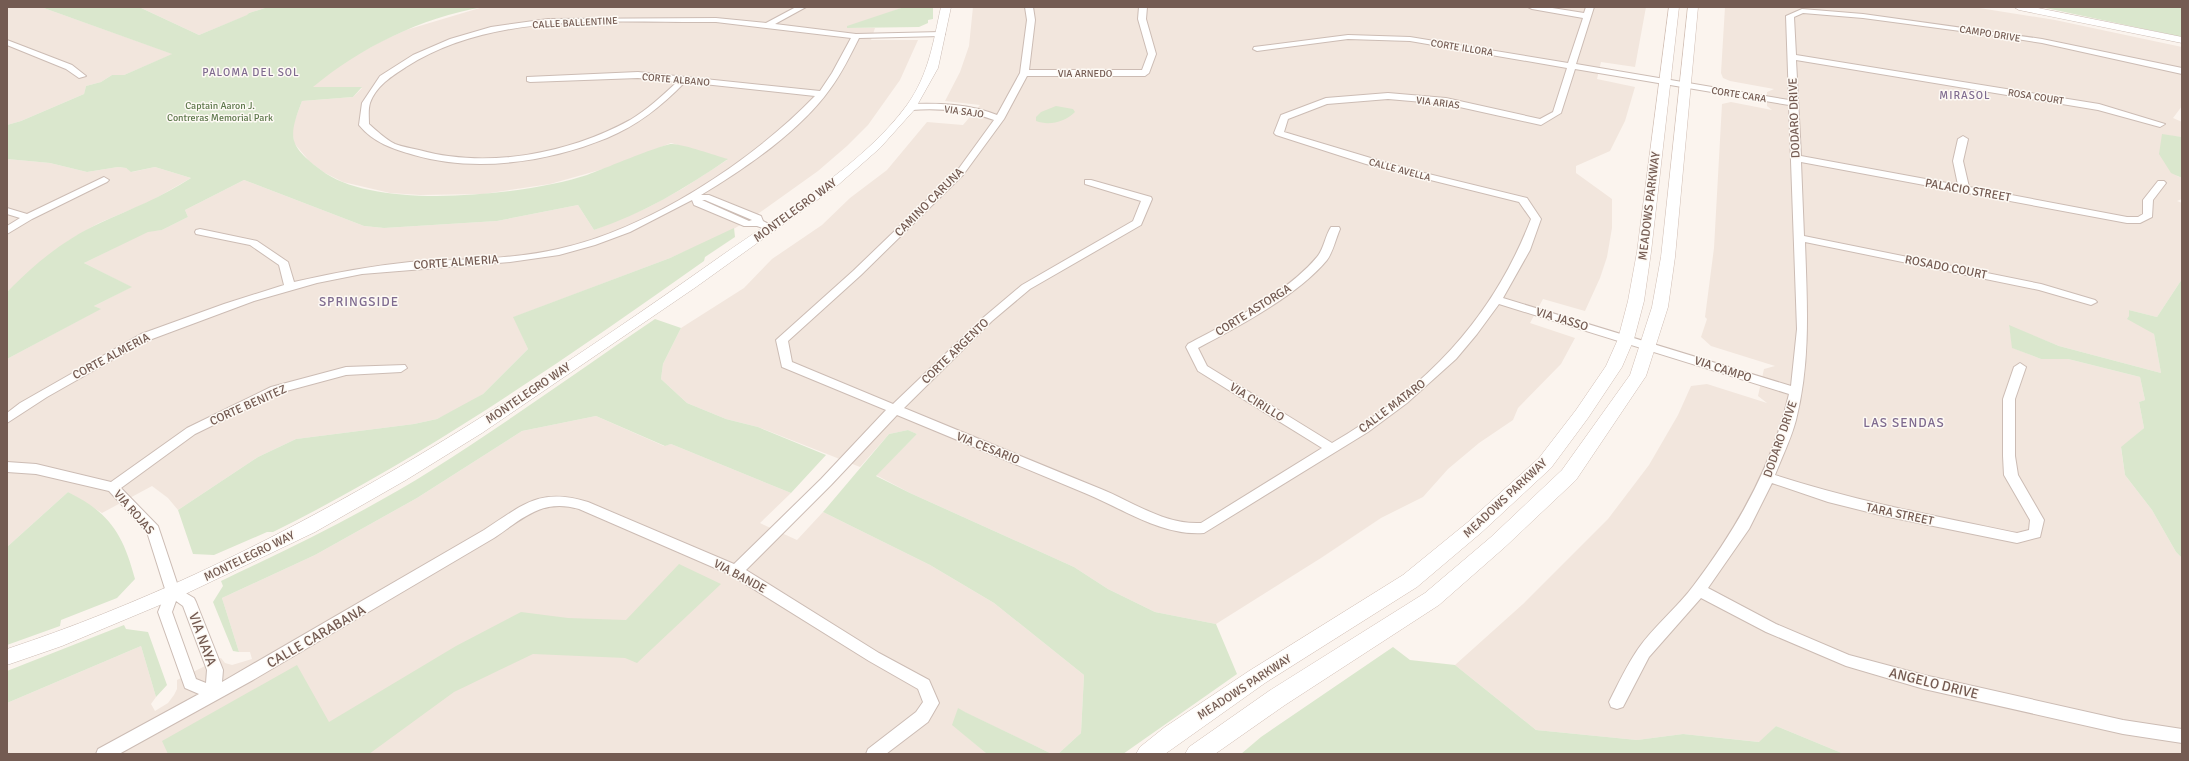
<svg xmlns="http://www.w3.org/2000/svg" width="2189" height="761" font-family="Signika,sans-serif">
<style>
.residential{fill:#f2e6dd}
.green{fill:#dae7cd}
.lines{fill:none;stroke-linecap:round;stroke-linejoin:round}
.minor-casing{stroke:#ccbcb4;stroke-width:2}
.tertiary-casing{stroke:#ccbcb4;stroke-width:1}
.secondary-casing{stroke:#d1beb4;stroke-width:1}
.minor{fill:#fff;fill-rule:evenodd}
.tertiary{fill:#fff;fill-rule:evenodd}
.secondary{fill:#fff;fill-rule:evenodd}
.labels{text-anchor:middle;stroke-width:3;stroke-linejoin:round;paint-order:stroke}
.far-street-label{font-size:10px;fill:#745b52;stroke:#fdf9f4}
.far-park-label{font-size:10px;fill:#5e784c;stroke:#fdf9f4}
.far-neighbourhood-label{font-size:11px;letter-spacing:1px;fill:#7f6b8f;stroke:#fdf9f4}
.street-label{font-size:12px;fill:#745b52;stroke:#fdf9f4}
.neighbourhood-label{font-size:13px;letter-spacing:1px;fill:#7f6b8f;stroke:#fdf9f4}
.near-street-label{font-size:14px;fill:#745b52;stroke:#fdf9f4}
</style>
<rect width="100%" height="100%" fill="#fbf4ee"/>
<path class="residential" d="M7,7H41L173,54L124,75H112L101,82L86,86L84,94L21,121L7,125Z
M139,7H268L249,13L248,15L199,35Z
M483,7H904L848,28H875L871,40H918L900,80L868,125L847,146L818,171L755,216L727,233L670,258L514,317L528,349L483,394L464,406L437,419L414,424L296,439L258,457L178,510L168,498L152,486L102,513L68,492L7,547V359L100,309L94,306L131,287L84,263L148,231L162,230L188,217L185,210L244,180L364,226L384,228L497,221L578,205L594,230L647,208L682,189L727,160L671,143L614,166L550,184L484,194L420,195L390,193L343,182L325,173L310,162L294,143L292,128L302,101L353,97L362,88L312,87L342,63L382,41L406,30Z
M973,7H1646L1635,67L1601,62L1597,79L1635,87L1625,121L1610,151L1576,166V173L1612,199V228L1607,257L1600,278L1585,311L1543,299L1530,323L1575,338L1561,364L1518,408L1513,420L1479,443L1448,469L1423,497L1381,518L1321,558L1216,624L1155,612L1108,589L1074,567L910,493L876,475L917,434L908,430L889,434L860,467L758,427L726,419L687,403L661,379L663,364L681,328L744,288L772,259L822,225L850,198L887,170L927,122L963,125L980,105L945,101L960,72L969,46Z
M1725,7H1973L2055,20L2182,47V106L2173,118L2182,122V137L2162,135L2177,176L2182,178V199L2177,201L2182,203V279L2157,317L2129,310V317L2154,334L2161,373L2059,346L2009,326L2013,348L2041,359H2068L2140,377L2145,400L2139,402L2144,428L2121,448L2125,475L2152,510L2176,552L2182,558V754H1844L1776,726L1760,742L1683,734L1637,740L1536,730L1455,665L1523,604L1608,519L1649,465L1678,415L1691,386L1707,384L1767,403L1758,396L1764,369L1775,366L1711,346L1701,337L1707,319L1705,317L1714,248L1722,104L1731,102L1772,110L1767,106V92L1774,89L1730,81L1723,78L1721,73Z
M7,159L50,163L87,172L118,167L126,168L132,172L155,167L191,178L151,201L99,223L76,236L56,249L7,292Z
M596,416L664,446L671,444L791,493L760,523L764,525L797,540L823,512L930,565L994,603L1084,675L1081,733L1058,754H1052L958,709L953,725L987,754H7V703L141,646L156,697L151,704L155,711L168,703L174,695L177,689V680L221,658L225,663L232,665L252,659L250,652H239L222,598L315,555L417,498L522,431Z"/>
<path class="green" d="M41,7H139L199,35L247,15L249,13L268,7H483C421,18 361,47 313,87H362L353,97L302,101C288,138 288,145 321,170C374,212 526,195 587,175C601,170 665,143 672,144C687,145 713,155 728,159C686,188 642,214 594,230L578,205L497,221L384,228L364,226L244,180L185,210L188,217L162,230L148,232L84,263L132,287L94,306L101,309L7,359V292L13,286C38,261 67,238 100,223C131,209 162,197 191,178L155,167L131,172L126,168L118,167L87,172L50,163L7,159V125L21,121L84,94L86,86L101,82L112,75H124L172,54Z
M904,7H933V19L928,20V23L919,27L847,28V26Z
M2041,7H2182V37Z
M1056,106L1073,109L1075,112C1065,122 1049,126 1036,121V117L1041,112Z
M2162,134L2182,137V178L2171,173L2159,154Z
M734,228L735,237L705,257L704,261C565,359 425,457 273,532H267L214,555L193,554L178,510L258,457L296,439L414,424L437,419L483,394L528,349L513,317L670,258Z
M2182,279V558L2176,552L2152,510L2125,475L2121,447L2144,428L2139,402L2145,400L2140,377L2068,359H2041L2012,348L2009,325L2059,346L2161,373L2154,334L2127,319L2129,316V310L2157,317Z
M655,319L681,328L663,364L661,379L687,403L726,419L758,427L826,455L791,493L671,444L665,446L596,416L522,431L417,498L315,555L222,598L239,652L233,651L213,602L223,586L221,581C293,547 365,512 432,470C508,422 581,369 655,319Z
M908,430L917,434L876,476L910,493L1074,567L1108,589L1155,612L1216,624L1237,674L1123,754H1058L1081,733L1084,675L994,603L930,565L823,512L889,434Z
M68,492C110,513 123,534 135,579L117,598L61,620L60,626L7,645V547Z
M679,564L721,584L637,663L625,658L533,654L454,692L369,754H168L162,741L297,665L329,722L456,646L521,612L568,618L626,620Z
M124,625L126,629L148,632L167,685L156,697L141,646L7,703V671Z
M1393,647L1410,660L1455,665L1536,730L1637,740L1683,734L1759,742L1776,726L1844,754H1241L1261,737Z
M958,708L965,712L1052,754H987L952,725Z"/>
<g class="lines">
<g class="minor-casing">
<path id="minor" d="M796,7H806L775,24L856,34L941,32L945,34L941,36L859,38C850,56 842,73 830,89C801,130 745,169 701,195H709L761,216L763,221L776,228L775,230L771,231L757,226H744L694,205L692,200L630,232L595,245L559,255L510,262L362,274L317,283L254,301L144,342L47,397L7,423V413L20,403L141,334L224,304L284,285L279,265L250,245L196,234L195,232L196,230L200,229L257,241L288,262L294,282C333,273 371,266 410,262C459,259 510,260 558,249C649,229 751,162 815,96L685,82C662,106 638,125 607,138C548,162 476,173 414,155C393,149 374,143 359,125L362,103L380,76L413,55L450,39L491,27L548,19L716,18L766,23ZM716,22L851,38L832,73L820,91L638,72L527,77V81L530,82L638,78L677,82C662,96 647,110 630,120C568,154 487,169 419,150C411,148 403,147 395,144C385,139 377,131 369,124C369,118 368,109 370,103C376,86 392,76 406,67C495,10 615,23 716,22ZM702,200H705L752,220L749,221Z
M1025,7H1033L1035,20L1029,70H1142L1148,54L1138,19L1139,7H1147L1146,19L1156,54L1149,73L1145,76H1027L1004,119L963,175L861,275L788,341L792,362L893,404L984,317L1022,285L1133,221L1141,201L1085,184V180H1091L1151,197L1152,199L1141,225L1030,289L992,321L904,408C969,435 1035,462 1101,489C1133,502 1165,525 1201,523L1322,448L1198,371L1186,347L1188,344C1229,322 1287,293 1317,257C1324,249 1325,236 1331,227H1339L1340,229C1336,238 1333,252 1327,260C1298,295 1238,327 1198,348L1207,366L1332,443C1425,389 1492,320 1531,219L1519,202L1366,164L1276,135L1274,133L1281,115L1326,98L1388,93L1446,98L1540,119L1553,112L1567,68L1410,41L1348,39L1257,51L1253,49L1254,47L1348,35L1410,37L1568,63L1583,18L1532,9L1528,7H1546L1584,13L1586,7H1594L1576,64L1789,100L1786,16L1802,9L1863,14L2042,39L2182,68V74L2042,43L1998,36L1863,18L1803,13L1794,17L1796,55L2099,104L2165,124L2160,127L2098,110L1796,60L1801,156L1958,185L1953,161L1958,139L1963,136L1968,139L1963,161L1969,187L2127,217H2138L2143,214V200L2158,181H2164L2166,183L2153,200L2152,217L2140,223H2127L1801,162L1804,236L2041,284L2095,300L2097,302L2091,305L2039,290L1805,242C1807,303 1811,360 1796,420C1791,439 1782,457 1775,475C1855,501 1935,516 2017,533L2029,530L2030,520L2004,475L2003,456V399L2014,367L2020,363L2026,367L2015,399V456L2018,475L2044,520L2040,537L2017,543L1884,516L1828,502L1772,483L1749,529L1708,588L1776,624L1849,655L1924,675L2123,720L2182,729V743L2123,734L1924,689L1846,666L1766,632L1701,598L1649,657L1623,707L1617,709L1611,707L1609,702C1618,684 1627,665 1638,649C1654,626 1677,608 1694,585C1738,527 1773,465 1789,394L1499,304L1477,334L1456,359L1407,403L1368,432L1204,533C1162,536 1125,510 1087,494C1024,468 960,441 897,415L831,485L746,570L879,653L929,680L939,703L928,722L886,754H866L868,749L916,712L923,702L918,689L869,661L731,575L579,509C542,498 522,519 494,538L253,680L119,754H96L98,749L199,694L185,688L158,612L166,592L147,532L109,491L36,474L7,472V462L36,464L111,482L187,428L271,387L346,367L405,365L407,368L401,372L346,375L279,393L195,434L121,488L158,526L179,589L194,598L196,602L223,670L222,682L484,530C523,505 539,487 588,502L734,564L821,479L886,410L782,367L776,340L853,271L957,171L994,120C967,110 939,108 911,110L907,107L911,104C940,103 970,104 997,115L1020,73L1027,20ZM1575,69L1789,105L1797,329L1791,386L1503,298L1530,250L1541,219L1527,198L1404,168L1284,132L1288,119L1327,104L1388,99L1446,104L1541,125L1561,113ZM176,601L183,606L207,670L206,683L196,679L172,612Z
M7,40L72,65L86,76L79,78L66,69L7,45Z
M104,177L109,180L107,182L32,219L7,234V226L20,218L7,214V208L27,214Z"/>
</g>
<g class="tertiary-casing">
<path id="tertiary" d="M941,7H951L938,68L915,109L880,148L838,185L696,287L482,433L406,480L315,532L179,597L62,646L7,665V649C267,563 499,413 721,256C781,214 864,164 907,105C929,74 933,43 941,7Z
M2014,7H2033L2182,37V43L2019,10Z"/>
</g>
<g class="secondary-casing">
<path id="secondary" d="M1669,7H1679L1651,252L1644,301L1634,339L1622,367L1588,418L1551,468L1482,532L1417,587L1265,683L1165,754H1136L1140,747L1165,727L1249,671L1403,575L1468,522L1539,458L1576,410L1606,366L1618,339L1628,301L1637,252Z
M1688,7H1698L1675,257L1668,307L1646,376L1576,480L1505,547L1439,605L1285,705L1215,754H1185L1189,747L1269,691L1425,593L1491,537L1562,470L1630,375L1652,307L1661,257Z"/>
</g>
<use href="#minor" class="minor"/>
<use href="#tertiary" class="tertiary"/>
<use href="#secondary" class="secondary"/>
</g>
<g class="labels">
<g class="far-street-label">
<text transform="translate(575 22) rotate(-3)" y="4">CALLE BALLENTINE</text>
<text transform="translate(1990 33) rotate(9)" y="4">CAMPO DRIVE</text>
<text transform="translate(1462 47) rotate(9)" y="4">CORTE ILLORA</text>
<text x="1085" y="77">VIA ARNEDO</text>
<text transform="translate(676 79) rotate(5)" y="4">CORTE ALBANO</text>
<text transform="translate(1739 94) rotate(9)" y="4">CORTE CARA</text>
<text transform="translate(2036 96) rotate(9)" y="4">ROSA COURT</text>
<text transform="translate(1438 102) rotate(7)" y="4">VIA ARIAS</text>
<text transform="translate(964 111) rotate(8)" y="4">VIA SAJO</text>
<text transform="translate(1400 169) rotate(15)" y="4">CALLE AVELLA</text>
</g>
<g class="far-park-label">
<text x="220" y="109">Captain Aaron J.<tspan x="220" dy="12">Contreras Memorial Park</tspan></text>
</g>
<g class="far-neighbourhood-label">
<text x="251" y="76">PALOMA DEL SOL</text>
<text x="1965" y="99">MIRASOL</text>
</g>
<g class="street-label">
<text transform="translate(1794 118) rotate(-92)" y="4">DODARO DRIVE</text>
<text transform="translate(1968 190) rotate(10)" y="4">PALACIO STREET</text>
<text transform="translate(929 202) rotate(-45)" y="4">CAMINO CARUNA</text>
<text transform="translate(1649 206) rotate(-83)" y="4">MEADOWS PARKWAY</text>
<text transform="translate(795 210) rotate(-36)" y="4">MONTELEGRO WAY</text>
<text transform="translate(456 262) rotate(-4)" y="4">CORTE ALMERIA</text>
<text transform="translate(1946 267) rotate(11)" y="4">ROSADO COURT</text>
<text transform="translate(1253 310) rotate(-32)" y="4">CORTE ASTORGA</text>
<text transform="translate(1562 319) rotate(17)" y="4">VIA JASSO</text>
<text transform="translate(955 351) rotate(-44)" y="4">CORTE ARGENTO</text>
<text transform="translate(111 356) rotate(-28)" y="4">CORTE ALMERIA</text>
<text transform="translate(1723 369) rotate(18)" y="4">VIA CAMPO</text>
<text transform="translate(528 393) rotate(-34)" y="4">MONTELEGRO WAY</text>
<text transform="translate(1257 402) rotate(32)" y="4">VIA CIRILLO</text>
<text transform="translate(248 405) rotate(-24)" y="4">CORTE BENITEZ</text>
<text transform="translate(1392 406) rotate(-37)" y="4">CALLE MATARO</text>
<text transform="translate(1780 439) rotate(-71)" y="4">DODARO DRIVE</text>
<text transform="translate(988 448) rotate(22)" y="4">VIA CESARIO</text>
<text transform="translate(1505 498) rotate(-43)" y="4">MEADOWS PARKWAY</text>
<text transform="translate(134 512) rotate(49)" y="4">VIA ROJAS</text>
<text transform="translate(1900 514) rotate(12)" y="4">TARA STREET</text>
<text transform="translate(249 556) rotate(-26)" y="4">MONTELEGRO WAY</text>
<text transform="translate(740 576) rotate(28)" y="4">VIA BANDE</text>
<text transform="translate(1244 687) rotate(-33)" y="4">MEADOWS PARKWAY</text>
</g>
<g class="neighbourhood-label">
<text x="359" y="306">SPRINGSIDE</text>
<text x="1904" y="427">LAS SENDAS</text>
</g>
<g class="near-street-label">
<text transform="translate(316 636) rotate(-30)" y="5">CALLE CARABANA</text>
<text transform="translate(203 639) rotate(70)" y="5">VIA NAYA</text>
<text transform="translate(1934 683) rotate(14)" y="5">ANGELO DRIVE</text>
</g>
</g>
<rect width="2189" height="761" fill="none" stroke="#745b52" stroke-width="16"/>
</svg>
